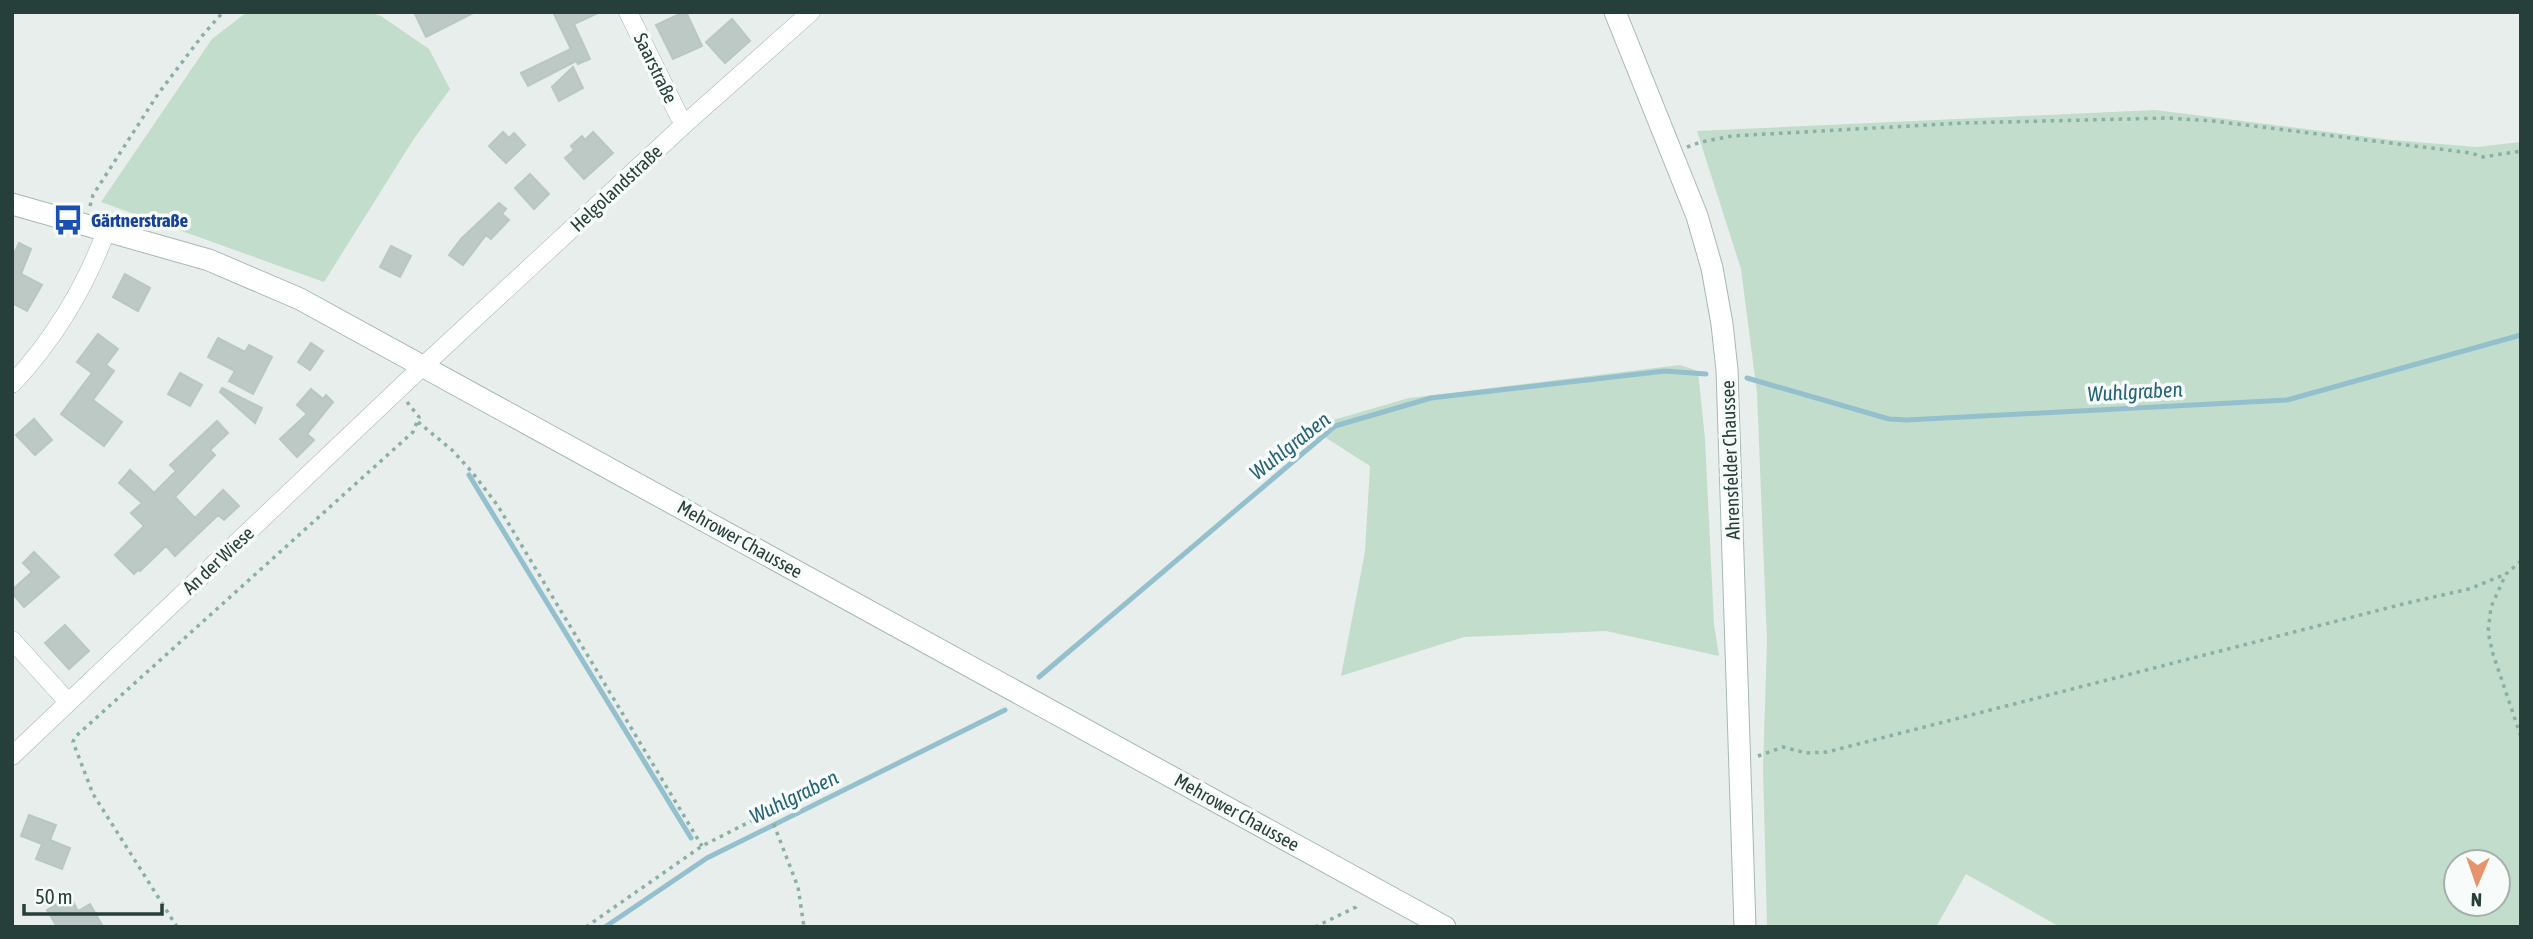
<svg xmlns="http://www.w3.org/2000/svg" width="2533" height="939" font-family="'Asap Condensed',sans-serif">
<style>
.green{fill:#c2ddcb;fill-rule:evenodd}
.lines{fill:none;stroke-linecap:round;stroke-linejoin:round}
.stream{stroke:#94c0cd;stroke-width:5}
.building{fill:#bcc9c5;stroke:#b9c7c3;stroke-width:2}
.minor-casing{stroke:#aab6b2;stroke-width:19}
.secondary-casing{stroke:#a6b9b4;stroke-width:23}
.path{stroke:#8aafa6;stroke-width:3.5;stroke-dasharray:3.5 5;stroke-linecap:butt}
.minor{stroke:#fff;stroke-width:18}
.secondary{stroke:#fff;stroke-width:21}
.labels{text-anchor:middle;stroke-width:7;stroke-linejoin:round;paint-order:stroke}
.street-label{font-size:19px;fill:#273f3a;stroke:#f7fbf9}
.transit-label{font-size:19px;font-weight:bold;fill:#164399;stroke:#f7fbf9;text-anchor:start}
.water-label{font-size:21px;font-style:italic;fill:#256376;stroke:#f7fbf9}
</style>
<rect width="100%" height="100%" fill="#e7eeeb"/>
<path class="green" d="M247,12H367L381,16L429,49L450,89L413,140L324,282L101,202L212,39Z
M2155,110L2392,140L2477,147L2521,142V927H2060L1966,874L1936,927H1767L1763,768L1767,641L1757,393L1741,269L1697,131ZM2456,862H2498V904H2456Z
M1680,365L1698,371L1705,439L1714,625L1719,656L1606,631L1464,637L1341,676L1365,552L1370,466L1309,427L1409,398Z"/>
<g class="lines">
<path class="stream" d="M1747,378L1889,419L1907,420L2287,400L2521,335
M469,475L691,838
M1039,677L1335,426L1431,398L1665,371L1706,374
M605,927L707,858L1005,710"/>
</g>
<path class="building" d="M414,12H475L426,37Z
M553,12H600L574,24L590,59L578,64L576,61L528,86L521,73L571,49Z
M684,12H686L702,46L673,59L656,25Z
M732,19L750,41L725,63L706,42Z
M573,67L583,88L559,101L552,87Z
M503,132L509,138L514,133L525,145L506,163L489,146Z
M593,132L613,153L584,179L565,158L574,150L571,146L582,136L585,140Z
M530,174L549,194L534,209L515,188Z
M499,203L506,209L502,214L509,220L491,239L486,235L463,265L449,255L461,239Z
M19,243L31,249L21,274L42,285L27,311L12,303V258Z
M391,246L411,256L400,277L380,267Z
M125,274L150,288L138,311L113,297Z
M98,334L118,349L106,365L114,371L93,400L122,422L104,446L61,414L92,373L77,362Z
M218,338L245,352L249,345L272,357L253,394L229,381L235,371L208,357Z
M311,343L323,351L310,370L298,362Z
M180,373L202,385L190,406L168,394Z
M222,388L262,408L255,423L220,392Z
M311,389L323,399L326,395L333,402L307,434L314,440L297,457L280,439L307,414L297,405Z
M34,419L52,440L35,455L16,435Z
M217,421L228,433L210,450L215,455L175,497L195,518L223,490L239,506L224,520L218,515L175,556L166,546L140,571L138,570L134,574L115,555L144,526L131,513L142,503L119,483L130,470L146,485L145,488L147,486L154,493L176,471L170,465Z
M34,552L59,577L24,607L12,593V590L32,572L23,563Z
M65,625L89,651L69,669L45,643Z
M29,815L56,825L50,840L70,848L62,869L36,859L42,844L21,836Z
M70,896L78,911L90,904L103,927H53L56,925L47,910Z"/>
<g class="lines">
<g class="minor-casing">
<path id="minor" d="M628,12L679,116L686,123
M12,384C53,341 86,286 106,231
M12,640L68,702
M12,756L406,382L686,123L811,12"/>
</g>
<g class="secondary-casing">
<path id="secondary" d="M1615,12L1697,216L1712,268L1722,324L1727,370L1745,927
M12,204L209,260L300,299L1445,927"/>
</g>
<path class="path" d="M1687,147L1701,142L1732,136L1963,123L2168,118L2213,121L2471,153L2483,157L2521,151
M90,206L93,195L158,94L202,36L223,12
M418,422L452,450L472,472L498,506L702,846
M2521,561L2506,574L2491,607L2488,632L2493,654L2521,737
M1758,756L1783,747L1806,753L1827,752L2407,603L2469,589L2506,574
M177,927L93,794L73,742L75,737L413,432L419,417L407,402
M586,927L702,846L769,812L798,887L804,927
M1315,927L1356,907L1359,903"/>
<use href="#minor" class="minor"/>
<use href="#secondary" class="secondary"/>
</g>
<defs>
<g id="bus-bare" transform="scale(2.415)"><path d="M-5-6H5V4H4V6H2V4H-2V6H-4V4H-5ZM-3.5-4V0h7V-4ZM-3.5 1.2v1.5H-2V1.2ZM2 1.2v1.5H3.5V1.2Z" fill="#1a4fb4" stroke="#f7fbf9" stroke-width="2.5" paint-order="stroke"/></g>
</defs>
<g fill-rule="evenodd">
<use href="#bus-bare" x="68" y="220"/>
</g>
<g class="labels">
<g class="street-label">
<text transform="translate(656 68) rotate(64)" y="7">Saarstraße</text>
<text transform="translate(616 188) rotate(-43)" y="7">Helgolandstraße</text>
<text transform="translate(1730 460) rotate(-92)" y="7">Ahrensfelder Chaussee</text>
<text transform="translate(740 539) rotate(29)" y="7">Mehrower Chaussee</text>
<text transform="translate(218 560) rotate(-43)" y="7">An der Wiese</text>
<text transform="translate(1237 812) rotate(29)" y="7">Mehrower Chaussee</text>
</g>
<g class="transit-label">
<text x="91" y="227">Gärtnerstraße</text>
</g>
<g class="water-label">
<text transform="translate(2135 392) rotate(-3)" y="7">Wuhlgraben</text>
<text transform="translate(1290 446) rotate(-38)" y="7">Wuhlgraben</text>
<text transform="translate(794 797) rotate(-26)" y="7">Wuhlgraben</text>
</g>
</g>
<rect width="2533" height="939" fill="none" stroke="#273f3a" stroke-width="28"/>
<g transform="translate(2477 883) rotate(182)"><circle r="33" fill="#f7fbf9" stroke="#a4b0ad" stroke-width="2"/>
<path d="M0-5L12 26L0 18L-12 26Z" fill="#e6946d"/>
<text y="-10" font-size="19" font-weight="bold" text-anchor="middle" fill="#273f3a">N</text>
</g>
<path d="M24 904v10h138v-10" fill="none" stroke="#273f3a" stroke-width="3.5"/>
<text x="35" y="904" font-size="21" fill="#273f3a" stroke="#f7fbf9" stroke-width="5" paint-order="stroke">50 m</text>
</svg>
